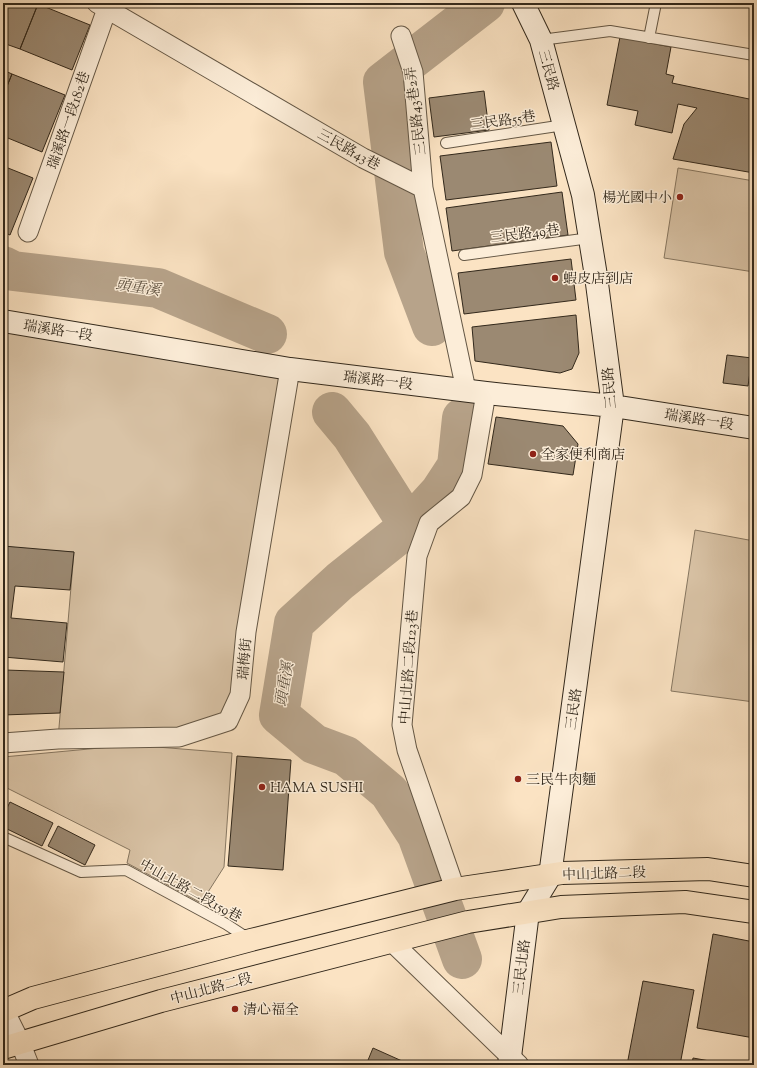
<svg xmlns="http://www.w3.org/2000/svg" width="757" height="1068" font-family="'Sorts Mill Goudy','Noto Serif TC',serif">
<style>
.green{fill:#d9c3a6;stroke:#867660}
.lines{fill:none;stroke-linecap:round;stroke-linejoin:round}
.river{stroke:#b7a38a;stroke-width:40}
.building{fill:#9b8972;stroke:#32281b}
.lane-casing{stroke:#645745;stroke-width:12}
.street-casing{stroke:#645745;stroke-width:21}
.secondary-casing{stroke:#32281b;stroke-width:24}
.primary-casing{stroke:#32281b;stroke-width:24}
.lane{stroke:#fcedd8;stroke-width:10}
.street{stroke:#fcedd8;stroke-width:19}
.secondary{stroke:#fcedd8;stroke-width:22}
.primary{stroke:#fbe3c3;stroke-width:22}
.poi-dot{fill:#8f2418;stroke:#fcedd8;stroke-width:1.5}
.labels{text-anchor:middle;stroke-width:3;stroke-linejoin:round;paint-order:stroke}
.street-label{font-size:14px;fill:#32281b;stroke:#fcedd8}
.poi-label{font-size:14px;fill:#32281b;stroke:#fcedd8;text-anchor:start}
.water-label{font-size:15px;font-style:italic;fill:#5a4d3c;stroke:#fcedd8}
</style>
<rect width="100%" height="100%" fill="#fbe3c3"/>
<filter id="stains"><feTurbulence type="fractalNoise" baseFrequency=".005" numOctaves="4"/><feColorMatrix values="0 0 0 0 .2 0 0 0 0 .09 0 0 0 0 .02 0 0 0 .5 -.17"/></filter>
<radialGradient id="worn" r=".72"><stop offset=".6" stop-color="#630" stop-opacity="0"/><stop offset="1" stop-color="#630" stop-opacity=".3"/></radialGradient>
<path class="green" d="M678,168L754,181V272L664,258Z
M3,321L290,369L228,721L179,737L58,739L74,552L3,548Z
M695,530L754,541V702L671,691Z
M132,745L232,753L224,867L201,903L127,863L130,850L5,787L3,788V757Z"/>
<g class="lines">
<path class="river" d="M3,266L13,271L158,288L267,334
M432,326L404,252L383,82L485,3
M332,412L352,436L409,526
M462,959L417,835L389,792L346,756L314,744L279,715L294,623L340,581L409,526L440,492L457,466L462,418"/>
</g>
<path class="building" d="M3,3L38,4L20,49L3,43Z
M38,4L90,25L72,70L20,49Z
M620,37L671,47L666,74L674,76L672,83L754,100V173L673,159L684,124L697,108L678,104L672,133L635,125L638,111L607,105Z
M3,70L12,74L3,96Z
M12,74L65,95L42,152L3,136V96Z
M484,91L489,130L434,137L429,98Z
M551,142L557,186L446,200L440,156Z
M3,166L33,178L10,235L3,232Z
M562,192L568,235L452,251L446,208Z
M571,259L576,300L464,314L458,273Z
M576,315L579,353L572,369L560,373L475,361L472,327Z
M727,355L752,358L748,386L723,383Z
M496,417L563,426L578,444L573,475L488,464Z
M3,546L74,552L70,590L15,586L11,618L67,623L63,662L3,657Z
M3,657H5V670L64,672L60,713L3,715Z
M237,756L291,760L283,870L228,866Z
M10,802L53,823L42,846L3,827V816Z
M58,826L95,845L85,865L48,846Z
M713,934L754,942V1038L697,1028Z
M643,981L694,990L680,1065H627Z
M373,1048L411,1065H366Z
M693,1058L732,1065H692Z"/>
<g class="lines">
<g class="lane-casing">
<path id="lane" d="M649,38L656,3
M541,40L610,31L754,55
M446,143L564,125
M464,255L590,238
M3,837L81,872L126,870L226,924L249,939"/>
</g>
<g class="street-casing">
<path id="street" d="M97,3L363,158L423,188
M401,36L413,72L423,188L466,390
M28,232L109,3
M3,743L58,739L179,737L228,721L240,695L246,632L290,369
M455,889L407,750L402,725L417,556L429,523L461,497L472,475L486,393
M391,941L519,1065
M4,1010L20,1042L29,1065"/>
</g>
<g class="secondary-casing">
<path id="secondary" d="M3,321L290,369L486,393L613,406L754,428
M509,1065L528,912L550,876L613,406L596,276L583,195L541,40L523,3"/>
</g>
<g class="primary-casing">
<path id="primary" d="M3,1011L33,998L251,940L455,889L562,873L708,869L754,876
M3,1048L161,1001L468,922L561,907L685,902L754,912"/>
</g>
<use href="#lane" class="lane"/>
<use href="#street" class="street"/>
<use href="#secondary" class="secondary"/>
<use href="#primary" class="primary"/>
</g>
<g class="poi-dot">
<circle cx="680" cy="197" r="4"/>
<circle cx="555" cy="278" r="4"/>
<circle cx="533" cy="454" r="4"/>
<circle cx="518" cy="779" r="4"/>
<circle cx="262" cy="787" r="4"/>
<circle cx="235" cy="1009" r="4"/>
</g>
<g class="labels">
<g class="street-label">
<text transform="translate(549 70) rotate(75)" y="5">三民路</text>
<text transform="translate(415 111) rotate(-97)" y="5">三民路43巷2弄</text>
<text transform="translate(68 120) rotate(-71)" y="5">瑞溪路一段182巷</text>
<text transform="translate(503 120) rotate(-8)" y="5">三民路55巷</text>
<text transform="translate(349 149) rotate(29)" y="5">三民路43巷</text>
<text transform="translate(525 233) rotate(-7)" y="5">三民路49巷</text>
<text transform="translate(58 330) rotate(9)" y="5">瑞溪路一段</text>
<text transform="translate(378 380) rotate(7)" y="5">瑞溪路一段</text>
<text transform="translate(609 388) rotate(-95)" y="5">三民路</text>
<text transform="translate(699 419) rotate(9)" y="5">瑞溪路一段</text>
<text transform="translate(244 659) rotate(-85)" y="5">瑞梅街</text>
<text transform="translate(408 667) rotate(-86)" y="5">中山北路二段123巷</text>
<text transform="translate(573 709) rotate(-82)" y="5">三民路</text>
<text transform="translate(604 873) rotate(-2)" y="5">中山北路二段</text>
<text transform="translate(191 890) rotate(29)" y="5">中山北路二段159巷</text>
<text transform="translate(521 967) rotate(-83)" y="5">三民北路</text>
<text transform="translate(211 988) rotate(-15)" y="5">中山北路二段</text>
</g>
<g class="poi-label">
<text x="672" y="202" text-anchor="end">楊光國中小</text>
<text x="563" y="283">蝦皮店到店</text>
<text x="541" y="459">全家便利商店</text>
<text x="526" y="784">三民牛肉麵</text>
<text x="270" y="792">HAMA SUSHI</text>
<text x="243" y="1014">清心福全</text>
</g>
<g class="water-label">
<text transform="translate(138 287) rotate(9)" y="5">頭重溪</text>
<text transform="translate(284 684) rotate(-80)" y="5">頭重溪</text>
</g>
</g>
<rect width="757" height="1068" fill="none" stroke="#fbe3c3" stroke-width="16"/>
<rect x="4" y="4" width="749" height="1060" fill="none" stroke="#32281b" stroke-width="2"/>
<rect x="8" y="8" width="741" height="1052" fill="none" stroke="#32281b"/>
<rect width="100%" height="100%" filter="url(#stains)"/>
<rect width="100%" height="100%" fill="url(#worn)"/>
</svg>
